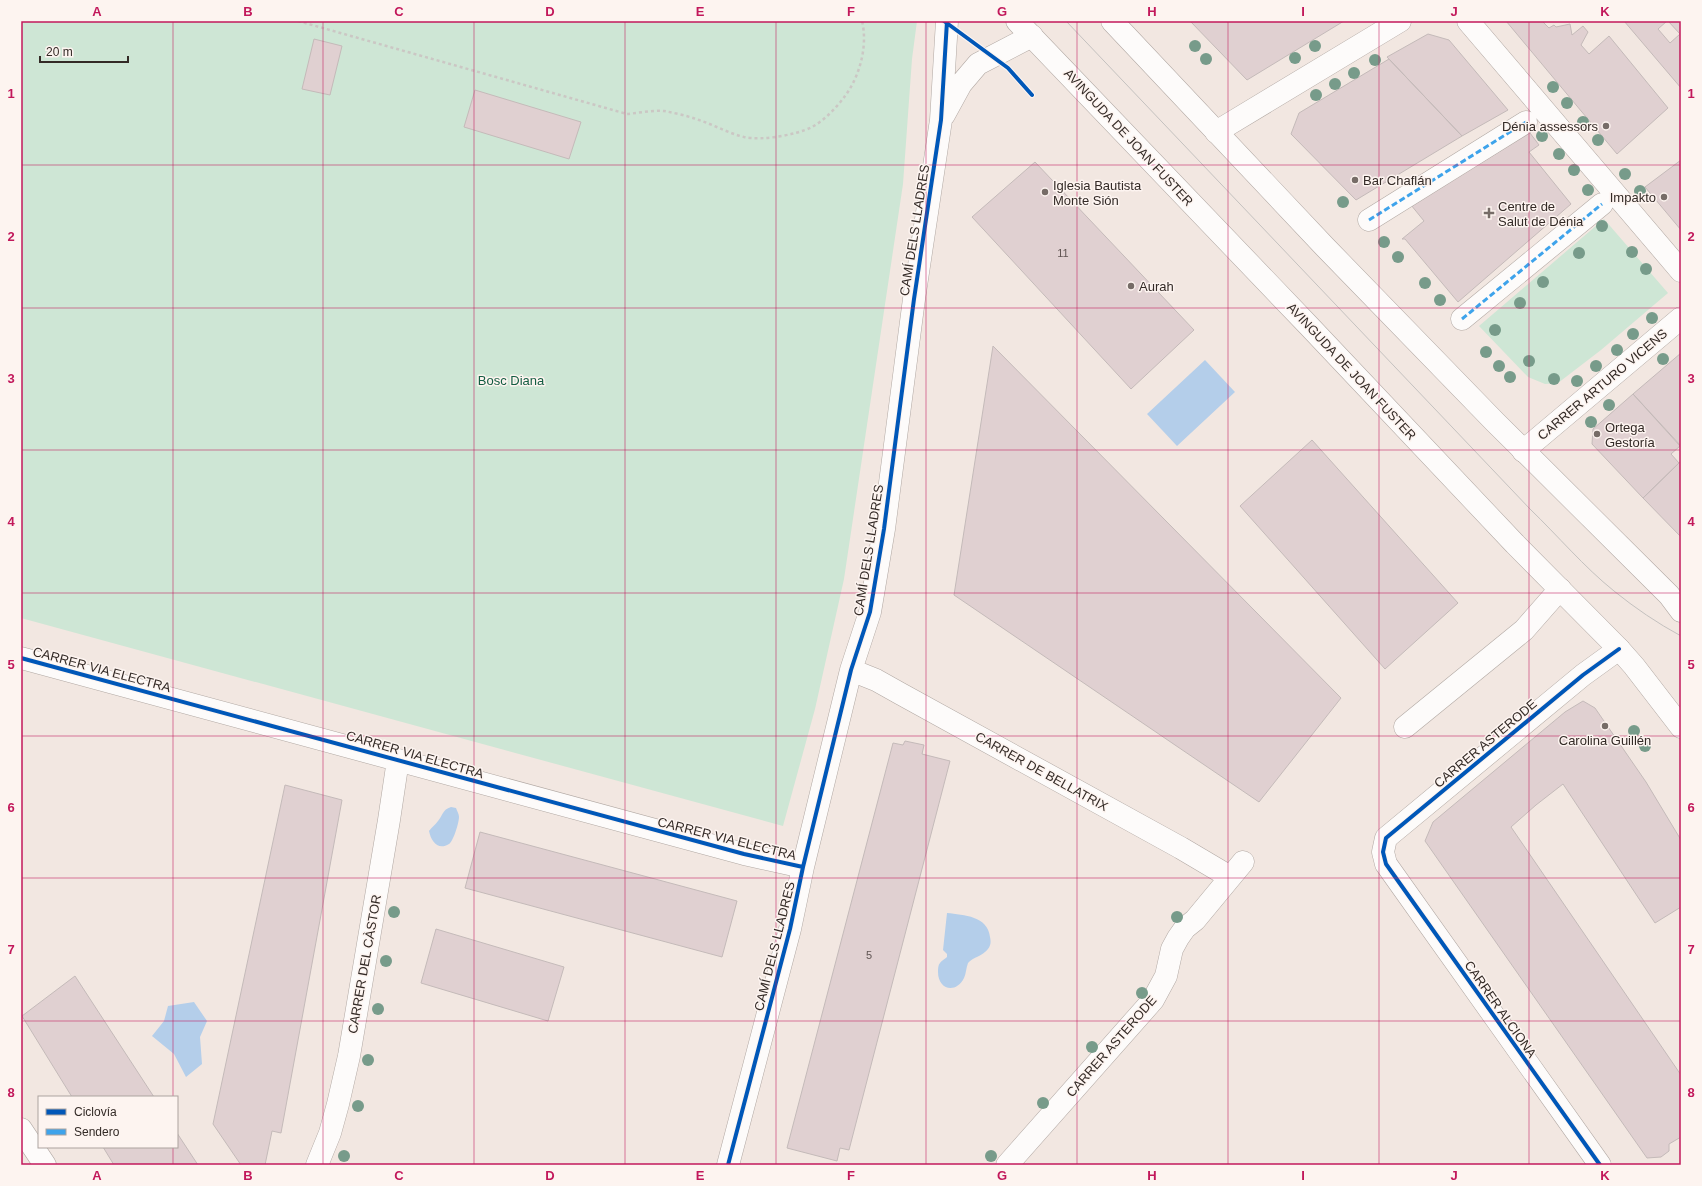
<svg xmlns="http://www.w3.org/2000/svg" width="1702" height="1186" font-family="Arial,sans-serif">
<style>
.green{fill:#cee6d5}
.water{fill:#b4ceea}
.building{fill:#e0d0d1;stroke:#c4bab9}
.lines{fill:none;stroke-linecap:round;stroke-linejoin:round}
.street-casing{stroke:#b1a8a3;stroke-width:23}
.secondary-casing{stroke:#b1a8a3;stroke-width:23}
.path{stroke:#cbc7c4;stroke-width:2.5;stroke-dasharray:3 3;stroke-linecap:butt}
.street{stroke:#fdfbfa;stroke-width:22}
.secondary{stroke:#fdfbfa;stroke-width:22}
.tram{stroke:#c4c1bf;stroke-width:1}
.quiet{stroke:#3ea3eb;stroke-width:3;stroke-dasharray:6 3;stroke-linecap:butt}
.cycleway-casing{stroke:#fdf4f0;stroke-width:6}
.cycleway{stroke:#0057b8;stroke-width:4}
.tree{fill:#779b8a}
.grid{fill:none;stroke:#c2185b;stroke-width:1;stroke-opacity:0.55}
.poi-dot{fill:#766c67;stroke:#fdf4f0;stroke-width:1.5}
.labels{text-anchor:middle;stroke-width:3;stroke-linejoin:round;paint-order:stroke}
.number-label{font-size:11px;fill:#5f5452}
.poi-label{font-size:13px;fill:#332a26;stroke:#fdf4f0;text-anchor:start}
.street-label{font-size:13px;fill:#332a26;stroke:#fdf4f0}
.park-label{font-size:13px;fill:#135d42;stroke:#fdf4f0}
.neatline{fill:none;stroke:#c2185b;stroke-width:1.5}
.grid-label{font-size:13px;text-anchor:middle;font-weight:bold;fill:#c2185b}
</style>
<rect width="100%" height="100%" fill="#f2e7e1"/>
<path class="green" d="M21,21H917L912,59L903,184L844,579L815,709L783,826L21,618Z
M1604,219L1668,293L1601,350L1558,383L1545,384L1528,377L1479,326Z"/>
<path class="water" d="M1205,360L1235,392L1177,446L1147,414Z
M451,807L456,808C457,811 459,814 459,817C459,823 453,842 449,844C438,851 431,841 429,831C432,827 435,825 438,821C443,815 442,810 451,807Z
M947,913C964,915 988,916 990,937C991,941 991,945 988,949C983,956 973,957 968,963C966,968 966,974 964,978C956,994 938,990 938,972C938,969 938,965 940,963C941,961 945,959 947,957V954L943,950Z
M194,1002L207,1021L200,1037L202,1064L186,1077L174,1054L152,1036L164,1021L168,1006Z"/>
<path class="building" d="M1190,21H1344L1247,80Z
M1506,21H1542L1549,28L1554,25L1556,27L1570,24L1572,35L1583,26L1588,32L1581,45L1589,54L1609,36L1668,108L1617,154Z
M1624,21H1667L1658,29L1670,43L1680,34L1668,21H1681V88Z
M1428,34L1449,40L1508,110L1462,136L1387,57Z
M314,39L342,46L330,95L302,89Z
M1389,59L1462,136L1356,200L1291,134L1299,113Z
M475,90L581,122L569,159L464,127Z
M1530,133L1539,145L1529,152L1571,204L1458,302L1405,239H1402L1424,221L1411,205Z
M1681,160V230L1645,187Z
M1035,162L1194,330L1131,389L972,217Z
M993,346L1341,698L1259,802L954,595Z
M1681,353V446L1633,394Z
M1633,394L1680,446L1671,454L1679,463L1643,498L1592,444L1593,429Z
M1312,440L1458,603L1385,669L1240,506Z
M1681,461V537L1643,498Z
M1583,701L1595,708L1646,782L1681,840V907L1655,923L1563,784L1536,805L1511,827L1681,1075V1137L1669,1144V1151L1661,1157L1647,1158L1425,841L1433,822L1565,712Z
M905,741L924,745L922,754L950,761L849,1150L840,1148L837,1161L787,1148L893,743L903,745Z
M285,785L342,800L281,1133L272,1131L265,1165H241L213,1124Z
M480,832L737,901L722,957L465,888Z
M436,929L564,967L548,1021L421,983Z
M75,976L154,1097H72L22,1016Z
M177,1133L198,1165H114L103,1147H177Z"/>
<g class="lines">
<g class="street-casing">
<path id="street" d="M1468,21L1681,271
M944,115L961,84L978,64L1032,36
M1216,132L1400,21
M1369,220L1526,122
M1462,319L1602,204
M1523,451L1681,318
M21,658L744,854L803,867
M851,670L876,680L901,694L1181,848L1230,877
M1405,727L1524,630L1560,589
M21,1129L45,1165
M317,1165L330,1133L338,1104L349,1056L389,820L398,760
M728,1165L790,929L803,867L851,670L870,612L884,529L914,299L941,120L947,21
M1007,1165L1153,1000L1166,976L1172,949L1178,938L1185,928L1195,920L1243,862
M1600,1165L1386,864L1383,852L1386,838L1583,675L1619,649"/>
</g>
<g class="secondary-casing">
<path id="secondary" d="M1017,21L1309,326L1515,544L1619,649L1634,666L1681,727
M1112,21L1325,247L1495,422L1669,595L1681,611"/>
</g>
<path class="path" d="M298,21L627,114C639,113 652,110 664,111C675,113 688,116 699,120C714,125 728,133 744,137C762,141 796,135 812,127C825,120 837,107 845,96C860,76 868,45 862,21"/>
<use href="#street" class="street"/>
<use href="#secondary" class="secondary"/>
<path class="tram" d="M1066,21L1530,509C1558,536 1584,567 1614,591C1635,608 1657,623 1681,636"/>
<path class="quiet" d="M1369,220L1526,122
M1462,319L1602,204"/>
<g class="cycleway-casing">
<path id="cycleway" d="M944,21L1008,68L1032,95
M21,658L744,854L803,867
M728,1165L790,929L803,867L851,670L870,612L884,529L914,299L941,120L947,21
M1600,1165L1386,864L1383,852L1386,838L1583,675L1619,649"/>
</g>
<use href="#cycleway" class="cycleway"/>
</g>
<g class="tree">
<circle cx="1195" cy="46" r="6"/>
<circle cx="1315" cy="46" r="6"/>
<circle cx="1295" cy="58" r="6"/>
<circle cx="1206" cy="59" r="6"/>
<circle cx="1375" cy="60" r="6"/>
<circle cx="1354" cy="73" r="6"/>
<circle cx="1335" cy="84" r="6"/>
<circle cx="1553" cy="87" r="6"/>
<circle cx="1316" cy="95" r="6"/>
<circle cx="1567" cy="103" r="6"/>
<circle cx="1583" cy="122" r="6"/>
<circle cx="1542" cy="136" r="6"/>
<circle cx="1598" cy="140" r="6"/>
<circle cx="1559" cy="154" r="6"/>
<circle cx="1574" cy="170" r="6"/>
<circle cx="1625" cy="174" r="6"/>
<circle cx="1588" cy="190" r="6"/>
<circle cx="1640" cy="191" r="6"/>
<circle cx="1343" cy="202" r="6"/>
<circle cx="1602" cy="226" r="6"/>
<circle cx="1384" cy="242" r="6"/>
<circle cx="1632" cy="252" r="6"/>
<circle cx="1579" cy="253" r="6"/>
<circle cx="1398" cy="257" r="6"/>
<circle cx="1646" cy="269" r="6"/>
<circle cx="1543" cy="282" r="6"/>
<circle cx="1425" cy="283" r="6"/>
<circle cx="1440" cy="300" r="6"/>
<circle cx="1520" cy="303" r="6"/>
<circle cx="1652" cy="318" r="6"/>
<circle cx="1495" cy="330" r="6"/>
<circle cx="1633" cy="334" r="6"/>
<circle cx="1617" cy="350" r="6"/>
<circle cx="1486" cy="352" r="6"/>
<circle cx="1663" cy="359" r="6"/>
<circle cx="1529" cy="361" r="6"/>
<circle cx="1499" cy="366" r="6"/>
<circle cx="1596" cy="366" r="6"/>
<circle cx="1510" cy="377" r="6"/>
<circle cx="1554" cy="379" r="6"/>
<circle cx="1577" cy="381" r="6"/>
<circle cx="1609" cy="405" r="6"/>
<circle cx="1591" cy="422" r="6"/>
<circle cx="1634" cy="731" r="6"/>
<circle cx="1645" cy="746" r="6"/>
<circle cx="394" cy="912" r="6"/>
<circle cx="1177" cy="917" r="6"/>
<circle cx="386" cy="961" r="6"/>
<circle cx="1142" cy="993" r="6"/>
<circle cx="378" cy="1009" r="6"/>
<circle cx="1092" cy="1047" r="6"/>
<circle cx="368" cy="1060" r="6"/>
<circle cx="1043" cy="1103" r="6"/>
<circle cx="358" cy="1106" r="6"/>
<circle cx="344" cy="1156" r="6"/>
<circle cx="991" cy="1156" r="6"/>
</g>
<path class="grid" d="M173,21V1097M323,21V1165M474,21V1165M625,21V1165M776,21V1165M926,21V1165M1077,21V1165M1228,21V1165M1379,21V1165M1529,21V1165M21,165H1681M21,308H1681M21,450H1681M21,593H1681M21,736H1681M21,878H1681M21,1021H1681M173,1147V1165"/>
<g class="poi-dot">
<circle cx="1606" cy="126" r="4"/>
<circle cx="1355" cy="180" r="4"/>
<circle cx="1045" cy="192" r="4"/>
<circle cx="1664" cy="197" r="4"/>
<path d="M1487 207h4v4h4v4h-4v4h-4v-4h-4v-4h4z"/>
<circle cx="1131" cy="286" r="4"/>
<circle cx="1597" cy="434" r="4"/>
<circle cx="1605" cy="726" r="4"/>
</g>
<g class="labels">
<g class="number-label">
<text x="1063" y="257">11</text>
<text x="869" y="959">5</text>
</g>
<g class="poi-label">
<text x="1598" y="131" text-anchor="end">Dénia assessors</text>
<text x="1363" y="185">Bar Chaflán</text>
<text x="1053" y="190">Iglesia Bautista<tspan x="1053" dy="15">Monte Sión</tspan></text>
<text x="1656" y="202" text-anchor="end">Impakto</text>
<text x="1498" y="211">Centre de<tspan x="1498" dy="15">Salut de Dénia</tspan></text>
<text x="1139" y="291">Aurah</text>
<text x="1605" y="432">Ortega<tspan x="1605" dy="15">Gestoría</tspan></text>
<text x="1605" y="745" text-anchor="middle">Carolina Guillén</text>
</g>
<g class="street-label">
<text transform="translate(1129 137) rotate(47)" y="5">AVINGUDA DE JOAN FUSTER</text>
<text transform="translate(914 230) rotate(-81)" y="5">CAMÍ DELS LLADRES</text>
<text transform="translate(1352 371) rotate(47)" y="5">AVINGUDA DE JOAN FUSTER</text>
<text transform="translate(1602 384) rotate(-40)" y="5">CARRER ARTURO VICENS</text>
<text transform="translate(868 550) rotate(-81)" y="5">CAMÍ DELS LLADRES</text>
<text transform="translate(102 669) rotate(15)" y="5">CARRER VIA ELECTRA</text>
<text transform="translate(1485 743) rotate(-40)" y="5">CARRER ASTERODE</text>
<text transform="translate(415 754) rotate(16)" y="5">CARRER VIA ELECTRA</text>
<text transform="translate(1042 771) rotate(29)" y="5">CARRER DE BELLATRIX</text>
<text transform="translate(727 838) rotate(14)" y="5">CARRER VIA ELECTRA</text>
<text transform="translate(774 946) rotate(-76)" y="5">CAMÍ DELS LLADRES</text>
<text transform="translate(364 964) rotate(-80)" y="5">CARRER DEL CÀSTOR</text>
<text transform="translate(1501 1009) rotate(55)" y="5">CARRER ALCIONA</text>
<text transform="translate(1111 1046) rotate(-49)" y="5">CARRER ASTERODE</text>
</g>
<g class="park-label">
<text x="511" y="385">Bosc Diana</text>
</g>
</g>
<rect width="1702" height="1186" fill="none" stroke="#fdf4f0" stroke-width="44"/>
<rect x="38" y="1096" width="140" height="52" fill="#fdf4f0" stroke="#aca39f"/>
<rect x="46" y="1109" width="20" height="6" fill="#0057b8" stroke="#aca39f"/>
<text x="74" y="1116" font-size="12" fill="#332a26">Ciclovía</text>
<rect x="46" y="1129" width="20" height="6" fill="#3ea3eb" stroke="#aca39f"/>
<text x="74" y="1136" font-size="12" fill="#332a26">Sendero</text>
<path d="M40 56v6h88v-6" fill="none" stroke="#332a26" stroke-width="2"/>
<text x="46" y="56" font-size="12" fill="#332a26" stroke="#fdf4f0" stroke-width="3" paint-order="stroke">20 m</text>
<rect x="22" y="22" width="1658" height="1142" class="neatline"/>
<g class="grid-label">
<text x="97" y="16">A</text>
<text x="248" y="16">B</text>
<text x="399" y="16">C</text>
<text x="550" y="16">D</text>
<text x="700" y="16">E</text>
<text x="851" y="16">F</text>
<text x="1002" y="16">G</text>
<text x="1152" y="16">H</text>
<text x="1303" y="16">I</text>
<text x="1454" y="16">J</text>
<text x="1605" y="16">K</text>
<text x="11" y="98">1</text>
<text x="1691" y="98">1</text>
<text x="11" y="241">2</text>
<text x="1691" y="241">2</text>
<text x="11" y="383">3</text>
<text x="1691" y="383">3</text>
<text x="11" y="526">4</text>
<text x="1691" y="526">4</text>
<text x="11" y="669">5</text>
<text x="1691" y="669">5</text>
<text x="11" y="812">6</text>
<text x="1691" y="812">6</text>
<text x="11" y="954">7</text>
<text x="1691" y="954">7</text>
<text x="11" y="1097">8</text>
<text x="1691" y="1097">8</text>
<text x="97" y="1180">A</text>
<text x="248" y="1180">B</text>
<text x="399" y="1180">C</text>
<text x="550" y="1180">D</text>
<text x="700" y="1180">E</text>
<text x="851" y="1180">F</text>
<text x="1002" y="1180">G</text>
<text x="1152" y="1180">H</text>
<text x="1303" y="1180">I</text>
<text x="1454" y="1180">J</text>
<text x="1605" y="1180">K</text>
</g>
</svg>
